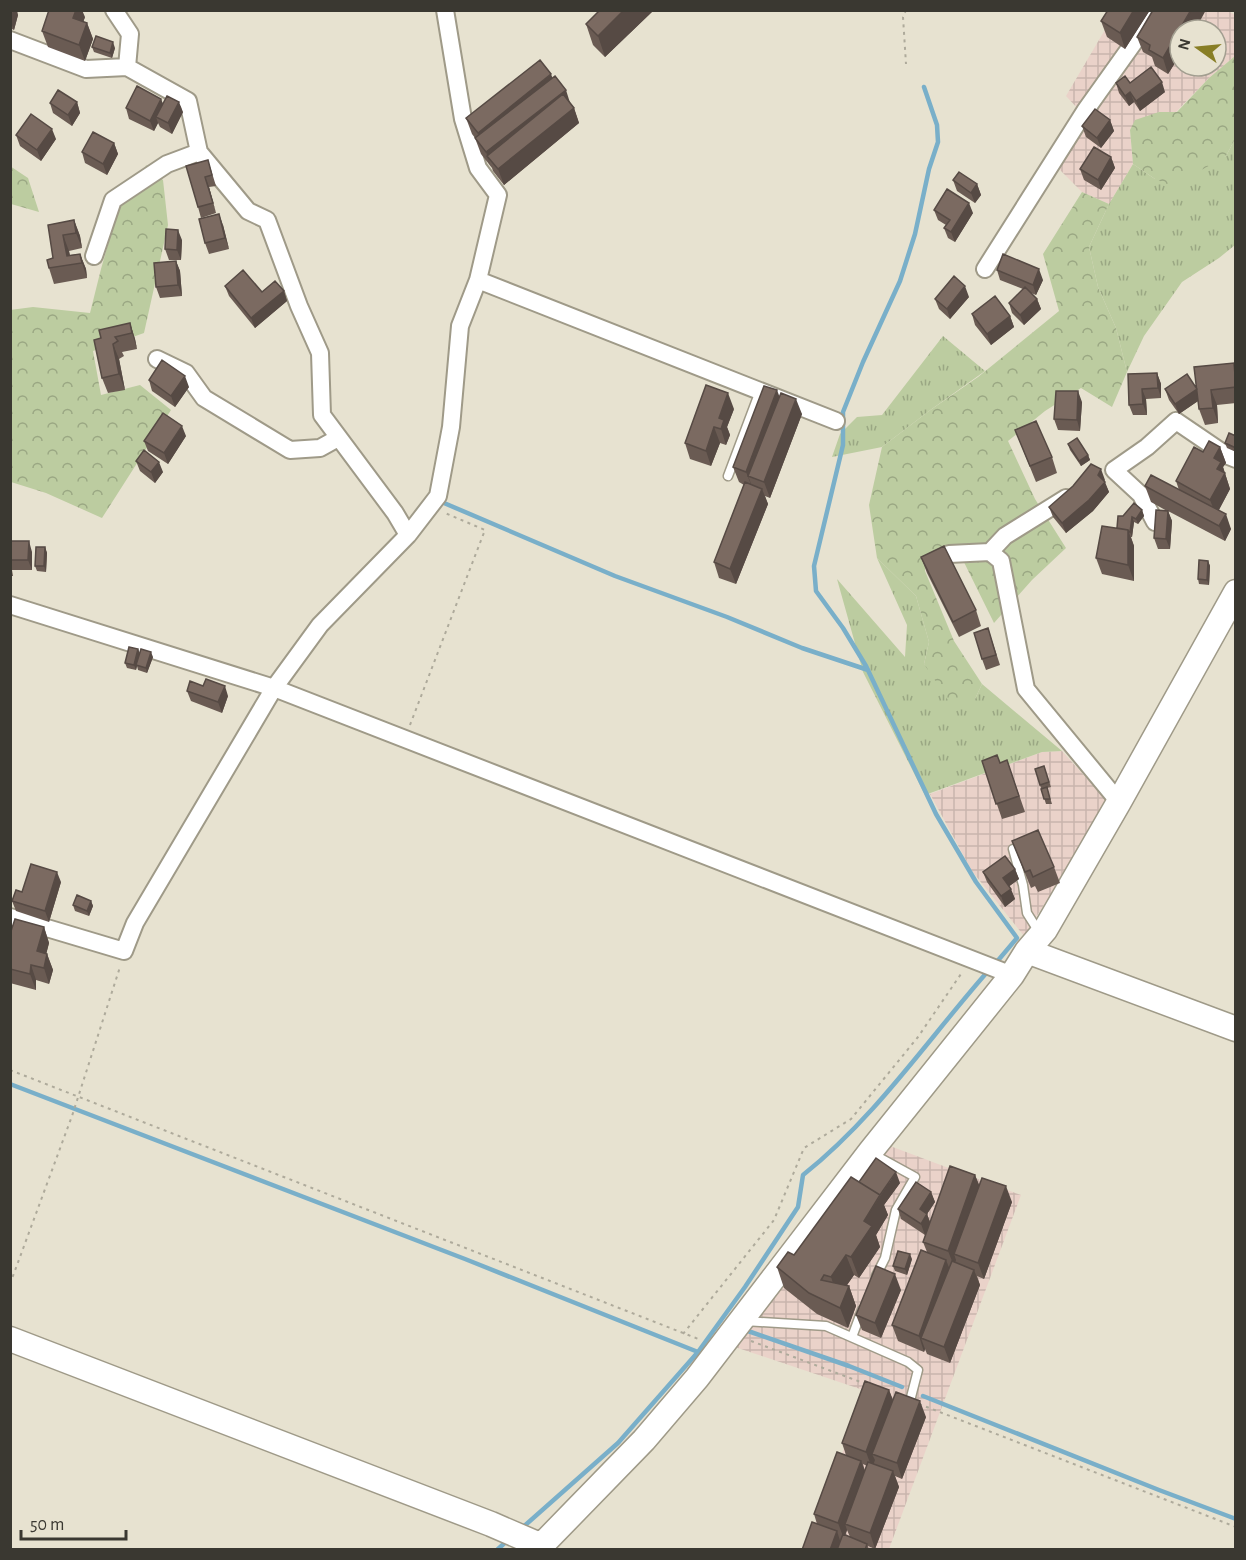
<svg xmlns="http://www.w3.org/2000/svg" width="1246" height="1560" font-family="'Alegreya Sans',sans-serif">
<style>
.industrial{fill:url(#industrial-grid);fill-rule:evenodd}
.grass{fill:url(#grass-tufts)}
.forest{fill:url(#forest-crowns)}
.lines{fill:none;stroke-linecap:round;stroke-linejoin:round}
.stream{stroke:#79afc9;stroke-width:4.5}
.lane-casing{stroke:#9f9a88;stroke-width:11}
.street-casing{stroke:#9f9a88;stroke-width:20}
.secondary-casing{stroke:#9f9a88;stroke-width:27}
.path{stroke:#aeaa9b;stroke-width:2;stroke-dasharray:3 4.5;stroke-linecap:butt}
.lane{stroke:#fff;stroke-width:8}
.street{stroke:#fff;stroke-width:16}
.secondary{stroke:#fff;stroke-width:24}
.wall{fill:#6a5b53;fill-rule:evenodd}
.shaded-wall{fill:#564a44}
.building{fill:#7b6a61;stroke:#564a44;stroke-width:1.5}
</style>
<defs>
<pattern id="industrial-grid" width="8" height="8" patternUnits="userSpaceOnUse" patternTransform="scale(1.5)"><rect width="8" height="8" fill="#ead2c9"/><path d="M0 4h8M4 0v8" fill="none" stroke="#c9b5ad"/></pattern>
<pattern id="grass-tufts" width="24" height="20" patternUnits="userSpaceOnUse" patternTransform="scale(1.5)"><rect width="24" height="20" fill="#bccca0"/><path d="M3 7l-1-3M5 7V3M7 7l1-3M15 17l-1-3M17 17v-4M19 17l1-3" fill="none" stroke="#9aa783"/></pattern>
<pattern id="forest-crowns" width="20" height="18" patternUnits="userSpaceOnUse" patternTransform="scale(1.5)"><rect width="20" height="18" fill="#bccca0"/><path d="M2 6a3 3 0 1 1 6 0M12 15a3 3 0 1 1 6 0" fill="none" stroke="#9aa783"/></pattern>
</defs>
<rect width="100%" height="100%" fill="#e7e2d0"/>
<path class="industrial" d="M1227,10L1235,15V56L1209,78L1176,112H1159L1130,130L1133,164L1109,204L1082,192L1048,158L1079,110L1066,96L1116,11ZM1180,30H1216V66H1180Z
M1062,751L1109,803L1024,936L972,871L930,794L1042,752Z
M890,1146L1021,1195L889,1549H805L866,1391L735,1347Z"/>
<path class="grass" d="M1235,139V245L1219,258L1182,282L1144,336L1127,372L1116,328L1098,287L1089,247L1109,204L1133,164L1155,179L1226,156Z
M943,336L985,371L929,411L882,447L832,457L840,434L857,417L882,415Z
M877,558L916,596L929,642L924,664L975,699L982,684L1062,751L1042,752L925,795L863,672L837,579L905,657L907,625Z"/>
<path class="forest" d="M1235,56V139L1226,156L1198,172L1167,184L1155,179L1133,164L1130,130L1135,120L1159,112H1177L1209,78Z
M146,165L163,180L168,225L144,333L93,351L101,395L140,385L171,410L102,518L46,493L11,482L10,310L33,307L90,313L101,269L119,206L139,194Z
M10,166L28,178L39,212L11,204Z
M1082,192L1109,204L1089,247L1098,287L1116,328L1127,372L1112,407L1081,388L1045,411L1008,441L1035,499L1066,548L1032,580L994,623L955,544L925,561V571L954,641L982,684L975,699L950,703L924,664L929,642L916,596L877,558L869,505L882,447L929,411L978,377L1059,311L1043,254Z"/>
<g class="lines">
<path class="stream" d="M924,87L937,125L938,142L929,169L915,234L900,281L863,362L843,412V445L814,566L816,591L843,628L866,666L936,814L976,882L1017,938L995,964
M444,503L615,576L727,617L802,648L868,670
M10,1084L465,1259L698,1352
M748,1331L849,1366L902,1387
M923,1396L1159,1490L1236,1519
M522,1528L618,1443L698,1352L745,1287L798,1207L803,1175C876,1117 928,1039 989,970
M497,1550L509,1539"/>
<g class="lane-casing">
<path id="lane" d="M728,476L760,391
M1013,849L1023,885L1027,913L1039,932
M873,1154L915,1177L896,1210L885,1258L876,1276
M744,1321L826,1326L908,1362L918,1370L910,1401
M852,1337L862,1310"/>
</g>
<g class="street-casing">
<path id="street" d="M114,10L130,34L127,67
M10,40L86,69L127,67L188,101L199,152L248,211L267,220L299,306L320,353L322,415L395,513L408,535L320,625L274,688L135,923L124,951L10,917
M94,256L113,200L167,164L199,152
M985,269L1085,111L1157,10
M478,280L836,421
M157,359L186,373L204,398L290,450L320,448L338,438
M1155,522L1141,495L1114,470L1147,447L1176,421L1226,455L1236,459
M408,535L438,496L451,427L460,326L478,280L498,195L478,168L463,119L445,10
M990,552L1001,561L1026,689L1119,802
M949,554L990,552L1005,536L1066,498
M10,605L274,688L1012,975"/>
</g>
<g class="secondary-casing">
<path id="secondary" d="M1027,951L1236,1029
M10,1339L491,1524L542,1546
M537,1550L644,1440L697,1378L870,1152L1012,975L1027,951L1045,930L1119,802L1236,592"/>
</g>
<path class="path" d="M906,10L903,17L906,64
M410,725L485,530L445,513
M10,1070L701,1340
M10,1284L72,1116L120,967
M683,1334L774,1220L804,1148L851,1119L918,1037L963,971
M751,1341L866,1384
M919,1404L1236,1527"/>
<use href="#lane" class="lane"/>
<use href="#street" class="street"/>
<use href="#secondary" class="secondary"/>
</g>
<path class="wall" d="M10,10L18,15L14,30L10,28Z
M654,10L605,57L593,45L586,24L600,11Z
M1108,10H1150L1125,49L1107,37L1101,21Z
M85,17L83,22L87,23L93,39L85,61L48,47L42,31Z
M1180,30V55L1168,74L1155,66L1152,57L1143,52L1137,37Z
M92,47L115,48L112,58L94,52Z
M552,78L574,108L579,123L504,185L493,171L492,168L481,154L475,138L472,134L466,118Z
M1116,83H1130L1165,92L1140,111L1134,102L1129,106L1119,93Z
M161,99L163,104L183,112L172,134L160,127L158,123L154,131L129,119L126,108Z
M77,102L80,113L72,126L53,113L50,103Z
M1110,120L1114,131L1101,148L1086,137L1082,126Z
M16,135L56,139L41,161L20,146Z
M114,143L118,154L107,175L85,163L82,152Z
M1111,157L1115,168L1101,190L1084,180L1080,169Z
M208,160L216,186L209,187L216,213L201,218L198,207Z
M953,180L977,184L981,195L975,203L957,191Z
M934,210L973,213L955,242L948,238L944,228L946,225L938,220Z
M74,220L80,236L82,248L69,251L70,255L80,254L86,269L87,278L54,284L49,268L53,258L48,225Z
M223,225L229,249L209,254L205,243Z
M182,240L181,260H169L165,249Z
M176,261L180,271L182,296L160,298L156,287Z
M997,270L1043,280L1036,295L1031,293L1037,299L1041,309L1024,325L1012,313L1009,303L1023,289L1000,280Z
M225,286L262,292L284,291L287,301L255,328L229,296Z
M969,297L950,319L939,309L935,299Z
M972,314L1010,316L1014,327L991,345L975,325Z
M130,323L135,339L137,349L122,352L124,356L119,359L125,390L108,393L102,378L101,338Z
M1234,363L1236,368V403L1217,405L1218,423L1205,425L1199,409L1198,401L1179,414L1169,400L1165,389L1197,388Z
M1157,373L1161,384V398L1146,399L1147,415H1133L1129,405L1128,374Z
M149,380L189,387L175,407L152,391Z
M779,397L802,414L770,498L765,496L768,504L736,584L719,578L714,562L744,485L739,482L733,467Z
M1082,402L1080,431L1058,430L1054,419Z
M734,409L727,427L730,435L726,445L720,443L711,466L690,459L685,443Z
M1015,430L1052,457L1057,473L1036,482Z
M186,436L168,464L148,451L144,441Z
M1236,436V452L1227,448L1225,443Z
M1068,444L1088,455L1090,460L1081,466L1070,450Z
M1220,447L1226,463L1223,467L1230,489L1219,510L1231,529L1225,541L1168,511L1172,521L1170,549H1158L1154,538L1167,511L1151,502L1145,486L1179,490L1176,481L1203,452Z
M136,461L163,472L155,483L140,471Z
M1105,480L1104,481L1109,492L1093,511L1066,533L1053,517L1049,507Z
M1142,510L1144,516L1138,524L1134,522L1132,537H1131L1134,546V581L1102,574L1096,558L1117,528L1123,516Z
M10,541L32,552V570H12L13,576H10Z
M45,547L47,553L46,572L37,571L35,566Z
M921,557L976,610L981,626L959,637L927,573Z
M1208,561L1210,566L1209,585L1199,584L1198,579Z
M988,628L1000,665L986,670L982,659Z
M138,649L140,654L153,657L147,673L138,670L137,666L136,670L127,668L125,663Z
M187,691L228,696L222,713L191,701Z
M1007,760L1025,812L1002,819L982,761L1000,763Z
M1044,766L1051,787L1047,788L1052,804H1046L1040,785Z
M1012,841L1054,867L1060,883L1038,892L1035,886L1031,888Z
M1015,869L1019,879L1009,886L1015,899L1005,907L987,882L983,872Z
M61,882L49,922L16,911L12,901L22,892Z
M91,901L93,906L89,916L75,911L73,905Z
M44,927L49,943L46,954H47L53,970L49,984L36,980V990L10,983V934Z
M975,1175L979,1185L1012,1202L984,1279L977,1276L980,1285L950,1363L927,1354L925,1349L924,1352L898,1341L892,1325L927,1252L923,1242L927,1231L925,1235L901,1219L898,1209L931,1192L935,1202L927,1214L930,1222Z
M859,1182L900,1183L884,1205L888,1215L876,1235L880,1247L859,1278L854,1275L847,1285L849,1286L856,1306L848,1328L817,1314L784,1288L777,1267L794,1255Z
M912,1259L907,1275L895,1271L893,1266Z
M901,1290L881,1338L862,1330L856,1315Z
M889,1390L893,1400L926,1417L902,1479L895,1476L899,1487L875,1549L868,1546L869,1550H802L817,1524L814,1514L846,1455L842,1443ZM863,1464L867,1466L865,1471ZM847,1530L850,1537L845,1535Z"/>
<path class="shaded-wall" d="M13,10H17L18,15L14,30L10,20Z
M76,10H82L85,17L79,34L73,18Z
M624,10H654L605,57L598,36Z
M1134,10H1150L1125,49L1120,33Z
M1191,10H1206L1195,30H1180V55L1168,74L1163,58Z
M87,23L93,39L85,61L79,45Z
M113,42L115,48L112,58L110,53Z
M551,74L557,90L483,148L478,133Z
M1162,82L1165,92L1140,111L1136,101Z
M566,90L571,106L487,156L491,168L486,152Z
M1130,92L1134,102L1129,106L1125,96Z
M161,99L165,110L156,117L158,123L154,131L150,121Z
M77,102L80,113L72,126L68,115Z
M179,102L183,112L172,134L168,123Z
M574,108L579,123L504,185L498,169Z
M1110,120L1114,131L1101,148L1097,138Z
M52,129L56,139L41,161L37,150Z
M114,143L118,154L107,175L103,164Z
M1111,157L1115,168L1101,190L1098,180Z
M205,177L209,187L216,213L213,203Z
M977,184L981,195L975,203L971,193Z
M969,203L973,213L955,242L951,232Z
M219,214L223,225L229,249L225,238Z
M74,220L80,236L82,248L76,233Z
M178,230L182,240L181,260L177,250Z
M63,235L69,251L71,264L67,256Z
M80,254L86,269L87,278L82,263Z
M176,261L180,271L182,296L178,285Z
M1039,269L1043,280L1036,295L1033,285Z
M965,286L969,297L950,319L947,309Z
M284,291L287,301L255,328L251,318Z
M1037,299L1041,309L1024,325L1020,315Z
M1010,316L1014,327L991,345L987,334Z
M130,323L135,339L137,349L132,333Z
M113,344L119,359L125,390L119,374Z
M1157,373L1161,384V398L1158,388Z
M185,376L189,387L175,407L171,396Z
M1142,389L1146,399L1147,415L1143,404Z
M1197,389L1201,399L1179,414L1175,404Z
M777,390L783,406L748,476L752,486V487L746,472Z
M1211,390L1217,405L1218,423L1213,408Z
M1078,391L1082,402L1080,431L1077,420Z
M728,393L734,409L727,427L730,435L726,445L721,429L719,418Z
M796,399L802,414L770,498L764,482Z
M182,426L186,436L168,464L164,453Z
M714,427L720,443L711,466L706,451Z
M1220,447L1226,463L1223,467L1230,489L1216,515L1210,500L1214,458Z
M1088,455L1090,460L1081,466L1079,461Z
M159,462L163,472L155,483L151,472Z
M1101,469L1105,480L1102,485L1098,475Z
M1105,482L1109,492L1093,511L1066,533L1062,523Z
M762,489L768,504L736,584L730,569Z
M1142,510L1144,516L1138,524L1136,519Z
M1168,511L1172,521L1170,549L1166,539Z
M1226,514L1231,529L1225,541L1219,526Z
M1132,517L1134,522L1132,537L1130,532Z
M1128,530L1134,546V581L1128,565Z
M29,541L32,552V570L28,560Z
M45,547L47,553L46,572L44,566Z
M1208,561L1210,566L1209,585L1207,580Z
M138,649L140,654L136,670L134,665Z
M151,652L153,657L147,673L146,668Z
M225,686L228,696L222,713L218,702Z
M1015,869L1019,879L1007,888L1003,878Z
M57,872L61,882L49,922L45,911Z
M1011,889L1015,899L1005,907L1001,896Z
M91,901L93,906L89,916L87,911Z
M44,927L49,943L43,967L37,951Z
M47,954L53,970L49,984L44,968Z
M31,965L36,980V990L30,974Z
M896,1172L900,1183L884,1205L888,1215L876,1235L880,1247L859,1278L851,1257L864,1221Z
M975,1175L981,1190L954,1254L956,1260L954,1266L948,1251Z
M1006,1186L1012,1202L984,1279L978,1263Z
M931,1192L935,1202L923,1220L920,1209Z
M927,1214L931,1225L925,1235L921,1224Z
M910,1254L912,1259L907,1275L905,1269Z
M846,1255L854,1275L838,1298L831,1277Z
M946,1260L952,1275L921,1338L925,1349L924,1352L919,1336Z
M974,1270L980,1285L950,1363L944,1347Z
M895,1274L901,1290L881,1338L875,1323Z
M849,1286L856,1306L848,1328L840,1308Z
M889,1390L895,1406L872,1454L875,1460L872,1468L866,1452Z
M920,1401L926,1417L902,1479L897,1463Z
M861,1461L867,1477L845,1524L847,1530L844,1539L838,1523Z
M893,1471L899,1487L875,1549L870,1533Z
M837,1531L842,1547L841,1550H830Z"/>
<path class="building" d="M49,10H76L73,18L87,23L79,45L42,31Z
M600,10H624L598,36L586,24Z
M1108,10H1134L1120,33L1101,21Z
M1153,10H1191L1163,58L1149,50L1150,45L1137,37Z
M96,36L113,42L110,53L92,47Z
M540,60L551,74L478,133L466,118Z
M1151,67L1162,82L1136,101L1130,92L1125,96L1116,83L1125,76L1130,83Z
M555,76L566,90L486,152L475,138Z
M137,86L161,99L150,121L126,108Z
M58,90L77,102L68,115L50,103Z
M563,94L574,108L498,169L487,156Z
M167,96L179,102L168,123L156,117Z
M1095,109L1110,120L1097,138L1082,126Z
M31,114L52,129L37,150L16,135Z
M93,132L114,143L103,164L82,152Z
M1094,147L1111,157L1098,180L1080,169Z
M208,160L212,175L205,177L213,203L198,207L186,166Z
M959,172L977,184L971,193L953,180Z
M947,189L969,203L951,232L944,228L950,220L934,210Z
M219,214L225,238L205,243L199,219Z
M74,220L76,233L63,235L67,256L80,254L82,263L49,268L47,260L53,258L48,225Z
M166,229L178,230L177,250L165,249Z
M1003,254L1039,269L1033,285L997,270Z
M176,261L178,285L156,287L154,263Z
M243,270L262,292L275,281L284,291L251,318L225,286Z
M954,276L965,286L947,309L935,299Z
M1025,287L1037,299L1020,315L1009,303Z
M995,296L1010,316L987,334L972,314Z
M130,323L132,333L115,337L118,341L113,344L119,374L102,378L94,340L101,338L99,330Z
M162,360L185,376L171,396L149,380Z
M1234,363L1236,387L1211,390L1213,408L1199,409L1194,367Z
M1157,373L1158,388L1142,389L1143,404L1129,405L1128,374Z
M1187,374L1197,389L1175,404L1165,389Z
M706,385L728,393L719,418L724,420L721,429L714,427L706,451L685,443Z
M764,386L777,390L746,472L733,467Z
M1056,391H1078L1077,420L1054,419Z
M781,393L796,399L764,482L748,476Z
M163,413L182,426L164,453L144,441Z
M1036,421L1052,457L1030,466L1015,430Z
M1229,433L1236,436V448L1225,443Z
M1077,438L1088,455L1079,461L1068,444Z
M1209,441L1220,447L1214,458L1221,462L1217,469L1225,473L1210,500L1176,481L1194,447L1203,452Z
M144,450L159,462L151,472L136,461Z
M1091,464L1101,469L1098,475L1105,482L1089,500L1062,523L1049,507L1073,486Z
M1151,475L1226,514L1219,526L1145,486Z
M745,482L762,489L730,569L714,562Z
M1134,503L1142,510L1136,519L1132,517L1130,532H1129L1128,530L1117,528L1118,516H1123Z
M1156,510L1168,511L1166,539L1154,538Z
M1102,526L1128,530V565L1096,558Z
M10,541H29L28,560H10Z
M944,546L976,610L953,622L921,557Z
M36,547H45L44,566H35Z
M1199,560L1208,561L1207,580L1198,579Z
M988,628L996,655L982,659L974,633Z
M129,647L138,649L134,665L125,663Z
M141,649L151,652L146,668L136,665Z
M206,679L225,686L218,702L187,691L190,681L203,686Z
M997,755L1000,763L1007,760L1019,796L996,804L982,761Z
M1044,766L1049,782L1040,785L1035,769Z
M1047,787L1050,799H1044L1041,789Z
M1038,830L1054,867L1033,877L1030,870L1025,872L1012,841Z
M1005,856L1015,869L1003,878L1011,889L1001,896L983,872Z
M31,864L57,872L45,911L12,901L16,890L22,892Z
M77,895L91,901L87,911L73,905Z
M15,919L44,927L37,951L47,954L44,968L31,965L30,974L10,969V934Z
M876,1158L896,1172L880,1195L859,1182Z
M950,1166L975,1175L948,1251L923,1242Z
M851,1177L880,1195L864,1221L872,1226L851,1257L846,1255L831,1277L824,1275L821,1280L849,1286L840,1308L809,1293L777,1267L788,1252L794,1255Z
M982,1178L1006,1186L978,1263L954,1254Z
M916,1182L931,1192L920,1209L927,1214L921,1224L898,1209Z
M921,1250L946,1260L919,1336L892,1325Z
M898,1251L910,1254L905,1269L893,1266Z
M952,1261L974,1270L944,1347L921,1338Z
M876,1266L895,1274L875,1323L856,1315Z
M865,1381L889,1390L866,1452L842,1443Z
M896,1392L920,1401L897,1463L872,1454Z
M837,1452L861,1461L838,1523L814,1514Z
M868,1462L893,1471L870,1533L845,1524Z
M812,1522L837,1531L830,1550H802Z
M843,1534L867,1544L865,1550H837Z"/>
<rect width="1246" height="1560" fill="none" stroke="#3a3831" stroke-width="24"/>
<g transform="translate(1198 48) rotate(285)"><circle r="28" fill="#e7e2d0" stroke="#a29e90" stroke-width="1.5"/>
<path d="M0-4.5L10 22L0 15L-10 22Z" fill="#887e25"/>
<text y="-9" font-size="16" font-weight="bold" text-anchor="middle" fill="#3a3831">N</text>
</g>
<path d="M21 1530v9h105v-9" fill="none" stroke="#3a3831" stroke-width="3"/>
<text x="30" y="1530" font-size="18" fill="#3a3831" stroke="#e7e2d0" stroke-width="4.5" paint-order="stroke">50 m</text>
</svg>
